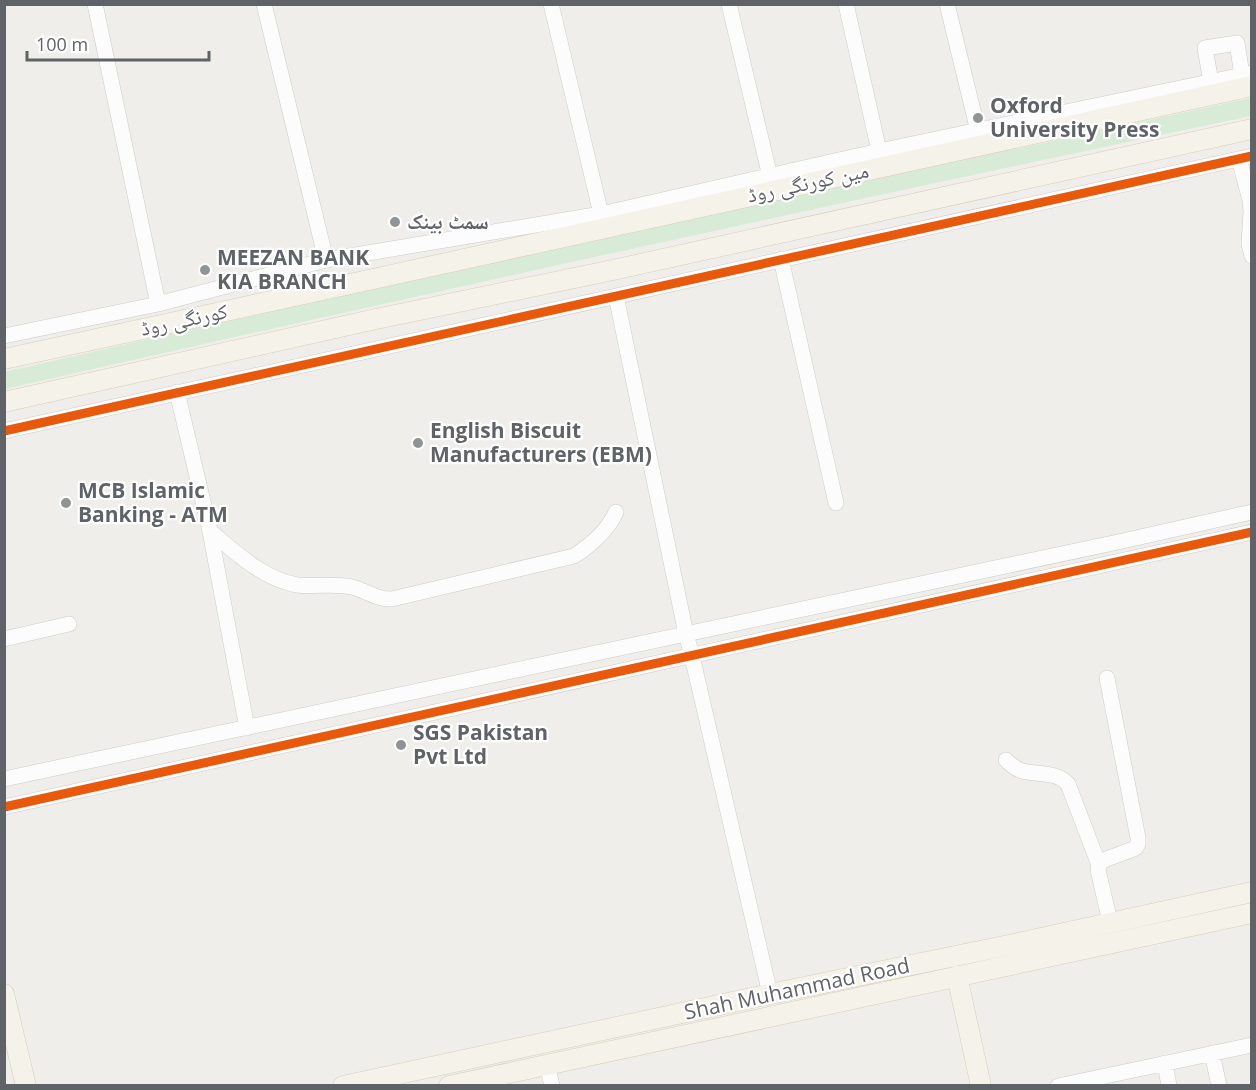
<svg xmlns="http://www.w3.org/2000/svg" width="1256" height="1090" font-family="'Open Sans','Noto Naskh Arabic',sans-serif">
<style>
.green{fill:#d8ebd6}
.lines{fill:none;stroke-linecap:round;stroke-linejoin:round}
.minor-casing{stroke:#cbcccc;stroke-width:16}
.major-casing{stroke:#d7ceb8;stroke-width:21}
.minor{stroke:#fdfcfc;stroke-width:15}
.major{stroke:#f4f2e9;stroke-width:20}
.cycleway-casing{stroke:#fff;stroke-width:13}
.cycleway{stroke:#e8590c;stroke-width:9}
.poi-dot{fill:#919496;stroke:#fff;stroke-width:2}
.labels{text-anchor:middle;stroke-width:4.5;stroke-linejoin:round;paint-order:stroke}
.poi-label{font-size:21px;font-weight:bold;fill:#5f6368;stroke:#fff;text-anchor:start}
.street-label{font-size:21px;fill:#5f6368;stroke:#fff}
</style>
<rect width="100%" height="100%" fill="#efeeea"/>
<path class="green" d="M1251,98V116C835,203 419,295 5,389L4,372L361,291Z"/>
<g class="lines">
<g class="minor-casing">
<path id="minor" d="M95,4L158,304
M264,4L326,260
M551,4L601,214
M729,4L772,185
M846,4L879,151
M947,4L978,131
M1211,82L1205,48L1237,43L1242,75
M1239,159L1250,200L1251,212L1249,244L1252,256
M781,259L836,503
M616,296L686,634L692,656L770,994
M4,336L158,304L326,260L601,214L879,151L1252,73
M177,392L210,531L247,728
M4,431L1252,156
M210,531C235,552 263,579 297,585C315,587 335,583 352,587C368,591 374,599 392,599L574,556C591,545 608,530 616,512
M4,639L69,624
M1107,678L1138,838V844L1136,848L1104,860L1099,865L1098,870L1110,922
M1006,760C1011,765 1016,769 1022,771C1038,775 1056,771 1068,784L1099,865
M4,779L1118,542L1252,512
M4,807L1252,532
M1212,1053L1219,1086
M1165,1063L1169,1086
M547,1064L552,1086
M1058,1086L1252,1045"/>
</g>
<g class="major-casing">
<path id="major" d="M4,359L364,281L1252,86
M4,402L376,319L613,270L1252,129
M957,976L981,1086
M4,994L26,1086
M343,1086L770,994L1014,944L1252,892
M449,1086L1252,913"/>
</g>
<use href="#minor" class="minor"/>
<use href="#major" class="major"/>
<g class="cycleway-casing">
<path id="cycleway" d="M4,431L1252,156
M4,807L1252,532"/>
</g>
<use href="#cycleway" class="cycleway"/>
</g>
<g class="poi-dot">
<circle cx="978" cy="118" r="6"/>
<circle cx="395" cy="222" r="6"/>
<circle cx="205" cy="270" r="6"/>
<circle cx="418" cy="443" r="6"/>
<circle cx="66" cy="503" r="6"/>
<circle cx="401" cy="745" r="6"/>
</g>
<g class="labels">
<g class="poi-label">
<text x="990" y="113">Oxford<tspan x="990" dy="24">University Press</tspan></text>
<text x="407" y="229">سمٹ بینک</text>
<text x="217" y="265">MEEZAN BANK<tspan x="217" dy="24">KIA BRANCH</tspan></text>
<text x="430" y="438">English Biscuit<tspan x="430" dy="24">Manufacturers (EBM)</tspan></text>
<text x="78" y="498">MCB Islamic<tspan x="78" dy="24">Banking - ATM</tspan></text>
<text x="413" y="740">SGS Pakistan<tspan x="413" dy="24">Pvt Ltd</tspan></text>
</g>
<g class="street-label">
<text transform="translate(808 183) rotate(-12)" y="7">مین کورنگی روڈ</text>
<text transform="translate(184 320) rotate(-12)" y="7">کورنگی روڈ</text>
<text transform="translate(797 989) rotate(-12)" y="7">Shah Muhammad Road</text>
</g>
</g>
<rect width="1256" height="1090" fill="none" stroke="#5f6368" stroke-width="12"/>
<path d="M27 51v9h182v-9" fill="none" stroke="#5f6368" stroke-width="3"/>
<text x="36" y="51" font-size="18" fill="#5f6368" stroke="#ffffff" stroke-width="4.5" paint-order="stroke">100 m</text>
</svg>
